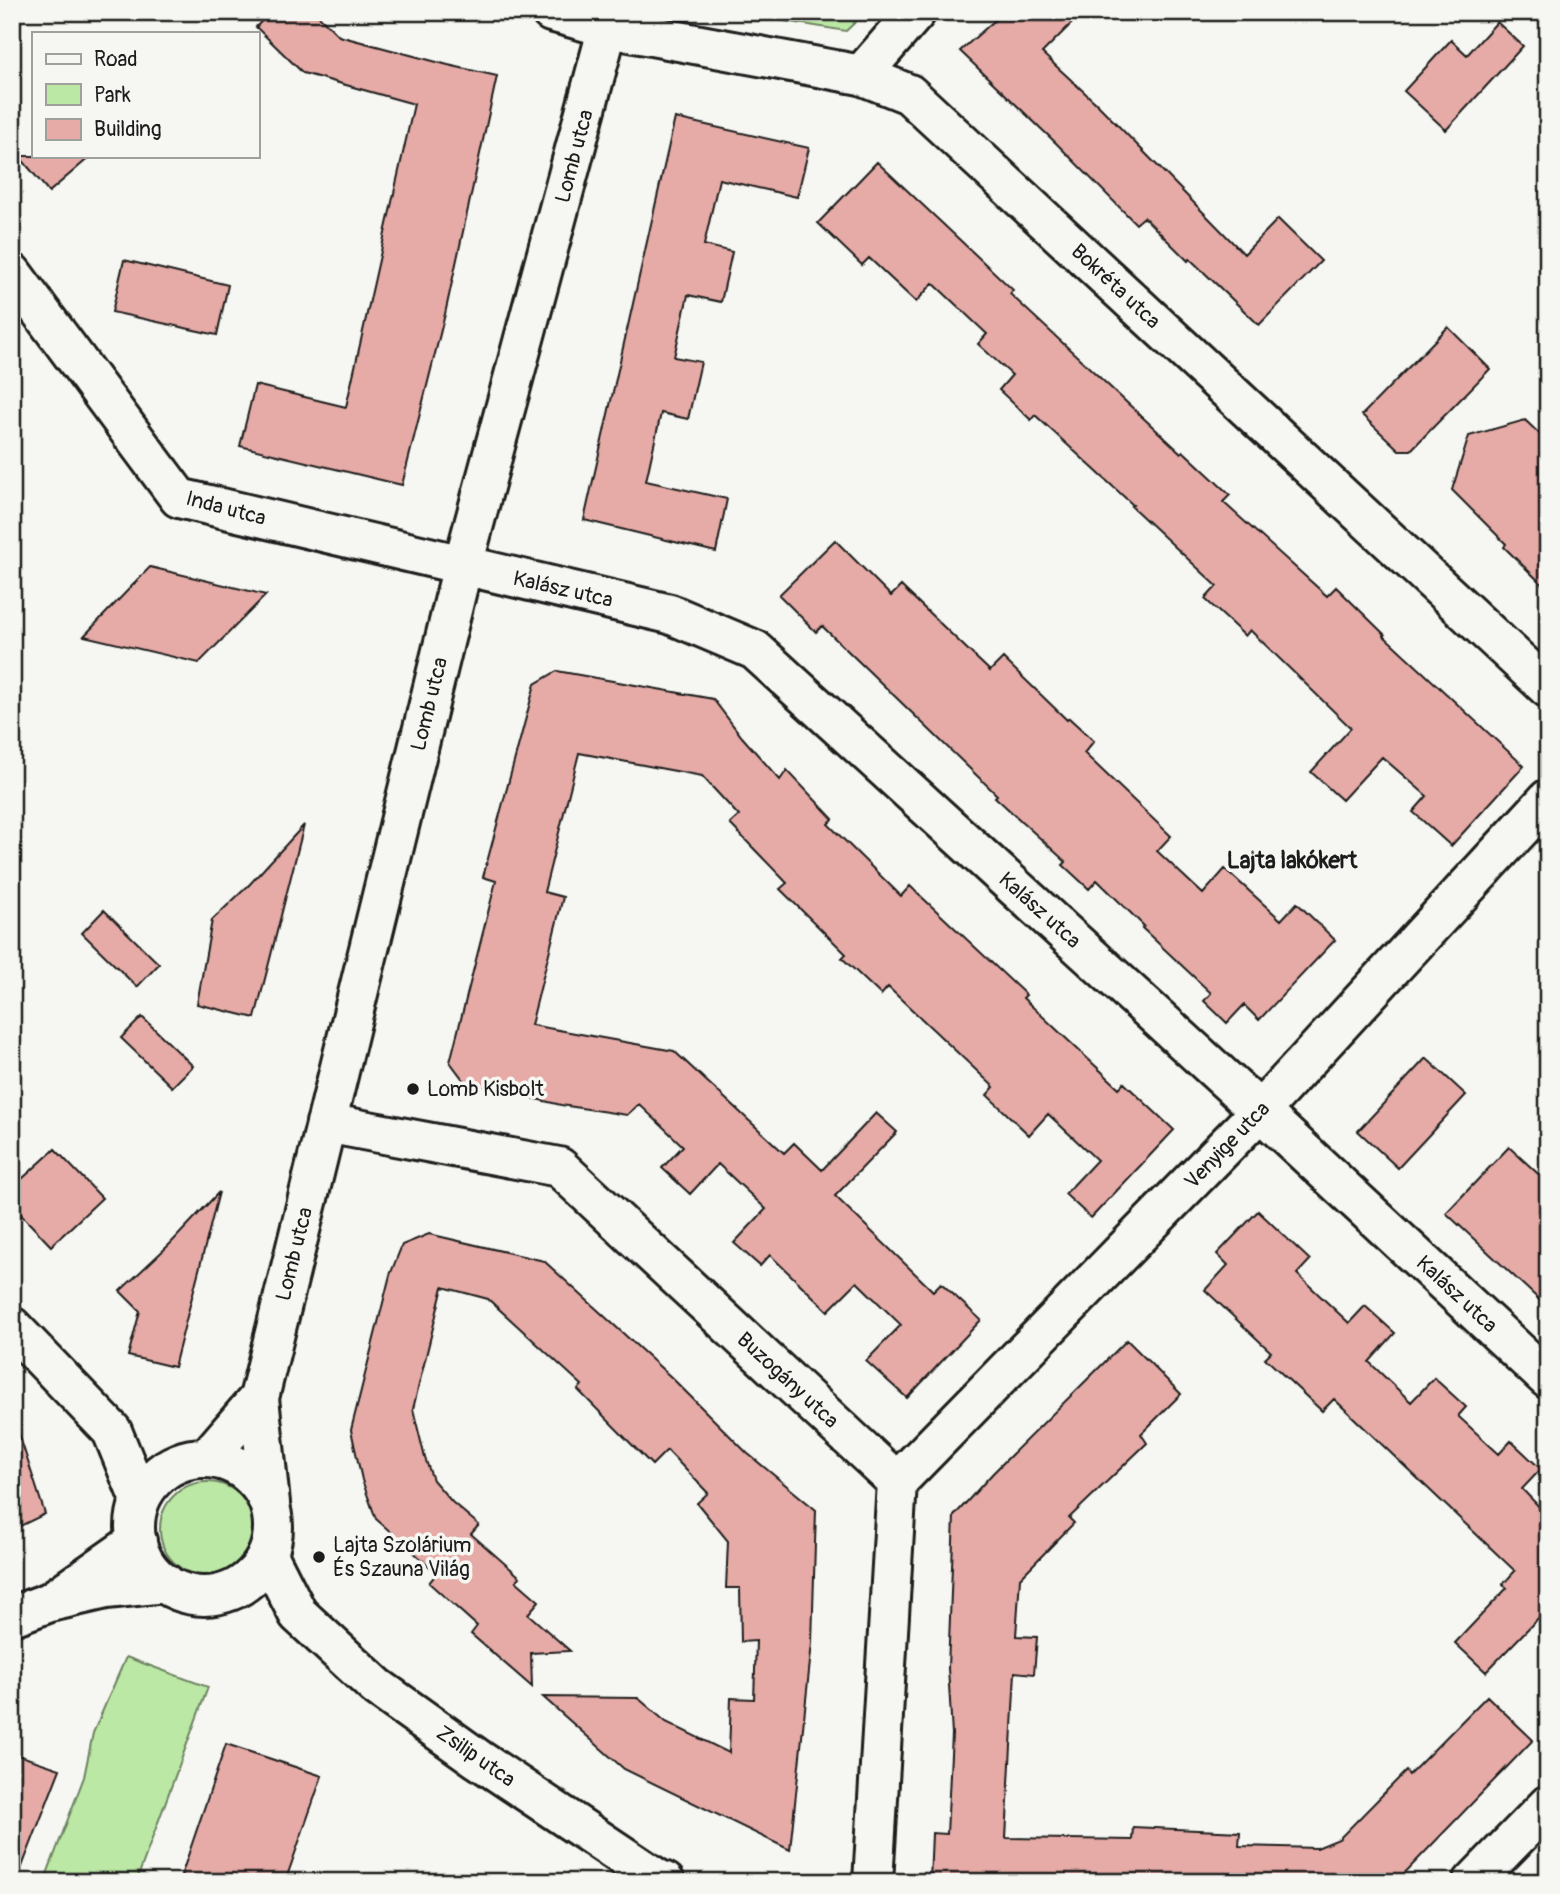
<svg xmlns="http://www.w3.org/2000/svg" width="1560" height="1894" font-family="Pangolin,sans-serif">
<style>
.green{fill:#bbe8a5;stroke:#6c8260;stroke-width:2}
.building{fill:#e6aba6;stroke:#1c1c1c;stroke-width:2}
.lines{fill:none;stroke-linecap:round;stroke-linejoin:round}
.minor-casing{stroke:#1c1c1c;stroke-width:44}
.minor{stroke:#f6f6f2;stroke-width:38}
.poi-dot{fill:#1c1c1c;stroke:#f6f6f2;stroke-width:2.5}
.labels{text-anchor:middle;stroke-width:7;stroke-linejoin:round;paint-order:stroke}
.street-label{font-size:21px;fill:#1c1c1c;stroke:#f6f6f2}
.poi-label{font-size:21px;fill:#1c1c1c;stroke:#f6f6f2;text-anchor:start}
.neighbourhood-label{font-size:23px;font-weight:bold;fill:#1c1c1c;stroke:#f6f6f2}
</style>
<rect width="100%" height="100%" fill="#f6f6f2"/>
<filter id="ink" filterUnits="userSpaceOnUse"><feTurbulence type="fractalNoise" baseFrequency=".0143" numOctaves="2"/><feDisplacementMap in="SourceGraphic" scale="14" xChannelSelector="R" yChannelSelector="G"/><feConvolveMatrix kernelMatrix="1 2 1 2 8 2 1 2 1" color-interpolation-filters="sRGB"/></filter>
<g filter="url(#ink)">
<path class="green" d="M729,12H866L846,31Z
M160 1529a47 47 0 1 1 94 0a47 47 0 1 1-94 0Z
M126,1657L208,1687L136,1882H44L84,1777L93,1733Z"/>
<path class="building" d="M270,12H315L339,36L448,65L497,76L445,314L402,485L240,446L255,385L346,407L414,104L303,73L256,27Z
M1004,12H1083L1042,53L1097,104L1244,254L1278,219L1321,261L1259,325L1190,259L1188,261L1144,217L1136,224L1056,143L960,51Z
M1497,22L1523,46L1446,130L1404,91L1451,40L1467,55Z
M675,118L809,148L797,197L719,179L704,245L732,252L721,302L688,295L674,357L701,362L688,419L661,413L646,481L727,499L716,552L584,520Z
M19,156H91L49,192Z
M877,162L1013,290L1010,294L1181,453L1183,451L1230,495L1223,502L1327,596L1336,587L1385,635L1384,636L1524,766L1451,846L1413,812L1427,796L1382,757L1342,800L1311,772L1351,728L1250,630L1245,636L1205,599L1217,586L1131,506L1133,505L1035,415L1031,420L999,390L1012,375L978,344L987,334L933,283L916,302L869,258L862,265L818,223Z
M124,260L228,285L217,335L112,312Z
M1448,327L1490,369L1411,450H1399L1362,415Z
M1525,420L1548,442V590L1504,547L1506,544L1452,490L1469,436Z
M835,540L891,596L901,586L990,671L1003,658L1067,720L1069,718L1094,741L1084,753L1171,836L1157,851L1203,894L1225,869L1281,920L1297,903L1335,940L1259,1020L1244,1005L1227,1023L1204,1001L1211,993L1142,928L1144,926L1097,880L1089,889L1063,865L1066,862L995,797L997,795L822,626L816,632L779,595Z
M150,567L266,595L199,663L84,636Z
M557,671L713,699L742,737L780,780L787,770L833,819L828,824L901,896L910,886L1026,995L1023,998L1119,1088L1124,1083L1174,1130L1091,1218L1065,1194L1097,1160L1048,1114L1029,1135L987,1095L994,1087L888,987L881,995L842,958L846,954L780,889L787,883L730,824L739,816L702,776L579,753L544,892L563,897L531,1025L674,1051L784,1153L794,1143L822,1170L876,1113L897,1132L835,1196L933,1291L941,1283L981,1320L907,1398L866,1361L901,1325L857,1282L828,1311L770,1255L760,1266L734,1243L766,1209L718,1164L690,1194L662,1168L683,1146L639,1104L627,1115L561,1105L465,1082L450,1062L496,881L483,877L535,684Z
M304,825L255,1018L197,1004L212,920L249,885Z
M104,910L159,964L137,987L82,933Z
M142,1017L193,1066L172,1087L121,1038Z
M1426,1058L1466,1095L1398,1168L1358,1131Z
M1509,1147L1548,1183V1308L1446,1213Z
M55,1149L102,1198L51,1246L12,1205V1188Z
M219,1192L174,1367L128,1356L140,1311L120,1291L170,1244Z
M1258,1211L1310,1260L1297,1274L1349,1323L1365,1306L1395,1333L1369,1362L1411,1402L1434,1378L1466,1407L1458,1416L1499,1454L1511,1441L1541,1469L1522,1489L1548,1516V1608L1486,1672L1455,1643L1507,1588L1503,1584L1515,1571L1334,1399L1322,1411L1265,1358L1271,1352L1205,1290L1228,1265L1217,1254Z
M429,1234L544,1261L672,1378L747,1453L816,1510L812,1643L790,1850L624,1769L543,1697L638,1698L666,1722L729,1753L731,1698L754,1699L756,1641L741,1642L740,1588H726L728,1541L697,1503L708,1493L667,1450L652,1465L578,1390L582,1385L488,1299L443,1287L413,1409L425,1458L433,1480L452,1502L479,1525L471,1534L520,1577L516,1581L539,1601L528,1614L570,1651L531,1653L532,1687L471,1634L477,1626L429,1583L437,1573L376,1519L362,1480L351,1430L390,1275L402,1245Z
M1127,1340L1181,1394L1141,1434L1147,1443L1069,1518L1074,1523L1020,1578L1016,1636L1037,1637L1034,1674L1015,1672L1006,1838L1132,1840L1133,1827L1240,1832L1239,1846L1317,1848L1339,1839L1406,1771L1409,1775L1487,1696L1533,1740L1396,1882H930L932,1833L947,1834L952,1734L948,1668L954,1516L993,1473Z
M18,1431L45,1514L12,1530V1432Z
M226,1744L322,1776L285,1882H179Z
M12,1753L60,1769L16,1882H12Z"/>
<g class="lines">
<g class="minor-casing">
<path id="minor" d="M551,12L609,28L861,75L909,94L1548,688
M861,75L916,12
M12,273L179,498L670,614L755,650L1260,1111L1548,1379
M326,1123L559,1167L897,1482L873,1882
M12,1327L112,1431L140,1500
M208,1457L259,1398
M135 1527a69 69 0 1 1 138 0a69 69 0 1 1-138 0Z
M897,1482L1260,1111L1548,799
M270,1503L259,1398L463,565L612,12
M137,1541L50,1602L106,1589L165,1583
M268,1555L298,1614L377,1687L478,1759L656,1878L665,1882
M12,1616L50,1602
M1473,1882L1548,1805"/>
</g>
<use href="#minor" class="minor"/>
</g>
</g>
<g class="poi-dot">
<circle cx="413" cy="1089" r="7"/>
<circle cx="319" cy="1557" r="7"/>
</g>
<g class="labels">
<g class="street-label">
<text transform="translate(574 156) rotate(-75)" y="7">Lomb utca</text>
<text transform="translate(1116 286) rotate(43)" y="7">Bokréta utca</text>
<text transform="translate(226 508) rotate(15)" y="7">Inda utca</text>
<text transform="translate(563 589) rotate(13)" y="7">Kalász utca</text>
<text transform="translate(429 704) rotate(-76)" y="7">Lomb utca</text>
<text transform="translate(1040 910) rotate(42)" y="7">Kalász utca</text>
<text transform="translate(1227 1145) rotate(-46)" y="7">Venyige utca</text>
<text transform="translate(294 1254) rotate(-76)" y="7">Lomb utca</text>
<text transform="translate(1457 1294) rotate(43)" y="7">Kalász utca</text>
<text transform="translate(788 1380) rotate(43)" y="7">Buzogány utca</text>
<text transform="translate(476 1756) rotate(35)" y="7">Zsilip utca</text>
</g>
<g class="poi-label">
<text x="427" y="1096">Lomb Kisbolt</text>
<text x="333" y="1552">Lajta Szolárium<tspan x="333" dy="24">És Szauna Világ</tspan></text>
</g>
<g class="neighbourhood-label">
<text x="1292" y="868">Lajta lakókert</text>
</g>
</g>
<rect width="1560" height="1894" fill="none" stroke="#f6f6f2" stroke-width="42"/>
<rect x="21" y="21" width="1518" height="1852" fill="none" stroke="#1c1c1c" stroke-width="2.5" filter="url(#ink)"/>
<rect x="32" y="32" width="228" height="126" fill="#f6f6f2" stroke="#9f9f9c" stroke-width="2"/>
<rect x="46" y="54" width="35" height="10" fill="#f6f6f2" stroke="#9f9f9c" stroke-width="2"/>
<text x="94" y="66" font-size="21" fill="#1c1c1c">Road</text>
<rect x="46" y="84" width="35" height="21" fill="#bbe8a5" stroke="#9f9f9c" stroke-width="2"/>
<text x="94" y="102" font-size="21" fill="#1c1c1c">Park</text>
<rect x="46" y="119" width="35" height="21" fill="#e6aba6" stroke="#9f9f9c" stroke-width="2"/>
<text x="94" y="136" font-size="21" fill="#1c1c1c">Building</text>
</svg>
